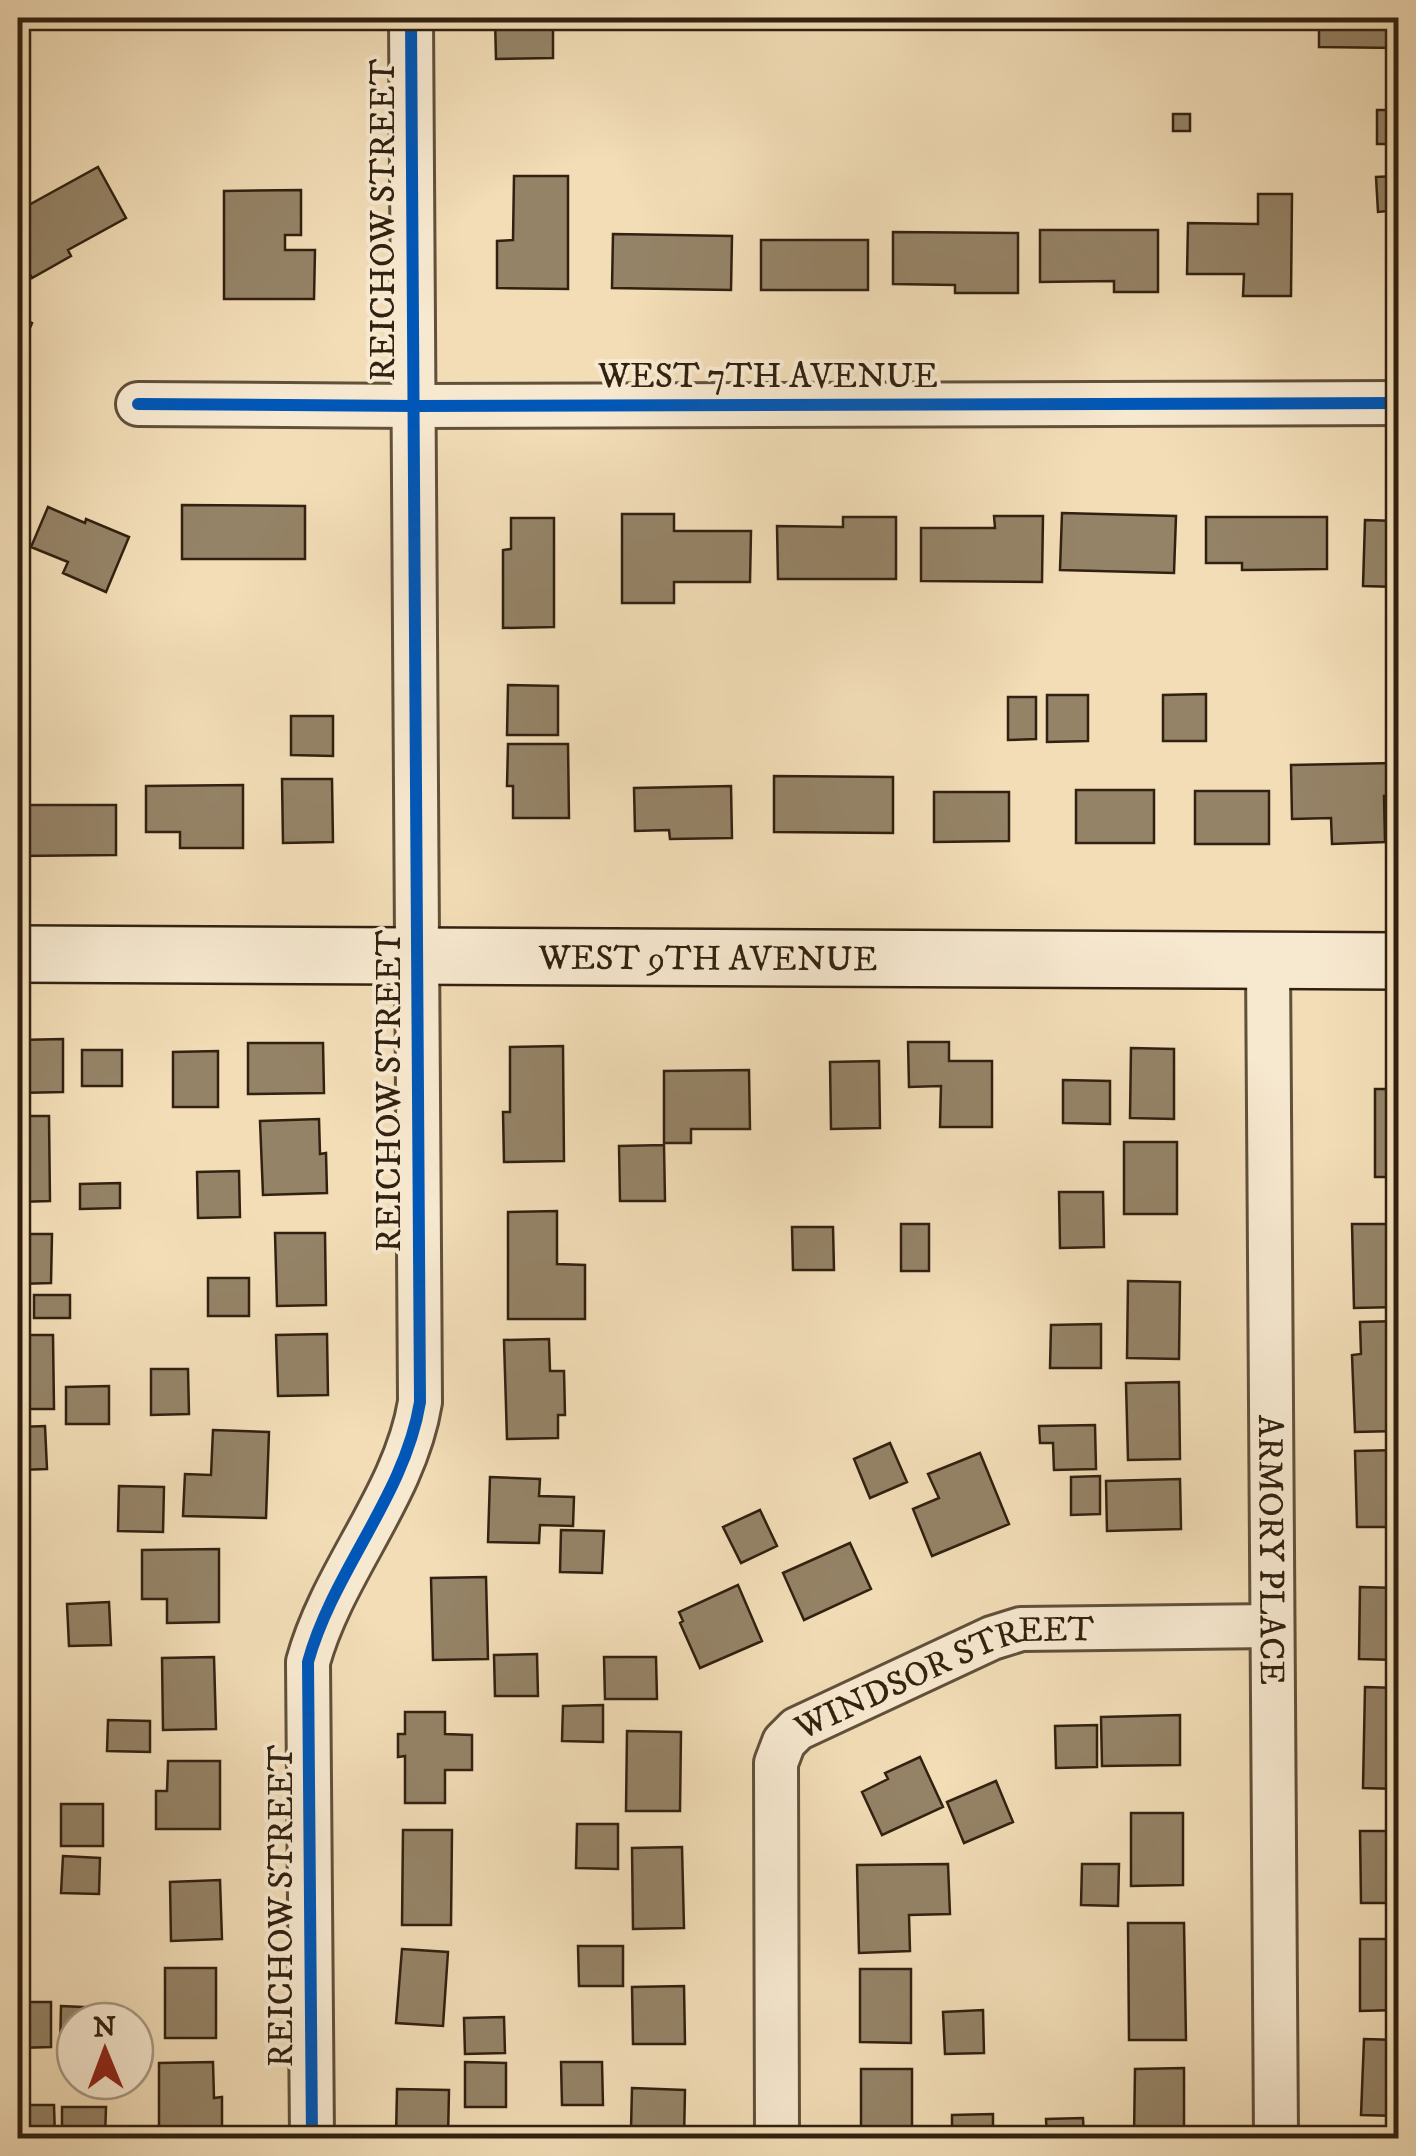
<svg xmlns="http://www.w3.org/2000/svg" width="1416" height="2156" font-family="'IM FELL DW Pica',serif">
<style>
.building{fill:#958367;stroke:#312110;stroke-width:2.5}
.lines{fill:none;stroke-linecap:round;stroke-linejoin:round}
.street-casing{stroke:#61503a;stroke-width:48}
.secondary-casing{stroke:#312110;stroke-width:60}
.street{stroke:#f7e9d0;stroke-width:42}
.secondary{stroke:#f7e9d0;stroke-width:55}
.cycleway-casing{stroke:#f7e9d0;stroke-width:19}
.cycleway{stroke:#0057b8;stroke-width:12}
.labels{text-anchor:middle;stroke-width:8;stroke-linejoin:round;paint-order:stroke}
.street-label{font-size:35px;fill:#312110;stroke:#f7e9d0}
</style>
<rect width="100%" height="100%" fill="#f2ddb7"/>
<filter id="stains"><feTurbulence type="fractalNoise" baseFrequency=".002" numOctaves="4"/><feColorMatrix values="0 0 0 0 .2 0 0 0 0 .09 0 0 0 0 .02 0 0 0 .5 -.17"/></filter>
<radialGradient id="worn" r=".72"><stop offset=".6" stop-color="#630" stop-opacity="0"/><stop offset="1" stop-color="#630" stop-opacity=".3"/></radialGradient>
<path class="building" d="M18,18H49L41,28L30,19L19,34Z
M495,18H553V58L496,59Z
M1319,18H1398V48L1319,47Z
M1377,110H1398V144H1377Z
M1173,114H1190V131H1173Z
M98,167L126,218L68,250L71,256L32,278L18,252V211Z
M514,176H568V289L497,288V241L513,240Z
M1397,176L1398,210L1378,212L1376,177Z
M301,190V235H285V250H315L314,299H224V191Z
M1258,194H1292L1291,296H1243L1244,274H1187L1188,223L1258,224Z
M1040,230H1158V292H1114V281L1040,282Z
M893,232L1018,233V293H955V285L893,284Z
M613,234L732,236L731,290L612,288Z
M761,240H868V290H761Z
M18,316L32,323L18,356Z
M182,505L305,506V559H182Z
M48,507L85,523L86,519L129,537L106,592L63,573L68,562L31,547Z
M1062,513L1176,516L1174,573L1060,570Z
M622,514H674V531H751L750,582H674V603H622Z
M994,516H1043L1042,582L921,581V528H995Z
M843,517H896V579H778L777,526L843,527Z
M1206,517H1327V569L1242,570V563H1206Z
M511,518H554V627L503,628V550L511,549Z
M1365,520L1398,521V587L1363,586Z
M508,685L558,686V735H507Z
M1206,694V741H1163V695Z
M1047,695H1088V741L1047,742Z
M1008,697H1036V739L1008,740Z
M291,716H333V756L291,755Z
M508,744H568L569,818H513V786H507Z
M1395,763V795L1384,796L1385,842L1332,844L1331,818L1292,819L1291,765Z
M774,776L893,777V833L774,832Z
M282,779H332L333,842L283,843Z
M243,785V848H180V832H146V786Z
M731,786L732,838L670,839L669,830L635,831L634,788Z
M1076,790H1154V843H1076Z
M1195,791H1269V844H1195Z
M934,792H1009V841L934,842Z
M18,805H116V855L18,856Z
M63,1039V1092L18,1093V1040Z
M908,1042H949V1061H992V1127H940L941,1086L909,1087Z
M248,1043H323L324,1093L248,1094Z
M563,1046L564,1161L504,1162L503,1112H510V1047Z
M1131,1048L1174,1049V1119L1130,1118Z
M82,1050H122V1086H82Z
M218,1051V1107H173V1052Z
M879,1061L880,1128L831,1129L830,1062Z
M749,1070L750,1129H691V1143H664V1071Z
M1063,1080L1110,1081V1124L1063,1123Z
M1375,1089H1398V1177H1375Z
M18,1116H49L50,1201L18,1202Z
M319,1119L320,1154L326,1153L327,1193L263,1195L260,1121Z
M1124,1142H1177V1214H1124Z
M664,1145L665,1201H620L619,1146Z
M239,1171L240,1217L198,1218L197,1172Z
M120,1183V1208L80,1209V1184Z
M1059,1192H1103L1104,1247L1060,1248Z
M557,1211V1264L585,1265V1319H508V1212Z
M901,1224H929V1271H901Z
M1352,1224H1398V1307L1354,1308Z
M792,1227H833L834,1270H793Z
M275,1233H325L326,1305L277,1306Z
M18,1234H52L51,1283L18,1284Z
M208,1278H249V1316H208Z
M1128,1281L1180,1282L1179,1359L1127,1358Z
M34,1295H70V1318H34Z
M1398,1321V1431L1355,1432L1352,1355L1361,1354L1360,1322Z
M1101,1324V1368H1050L1051,1325Z
M327,1334L328,1395L278,1396L276,1335Z
M18,1335H53L54,1409H18Z
M549,1339L550,1371H564L565,1415H558V1438L507,1439L504,1340Z
M151,1369H188L189,1414L151,1415Z
M1179,1382L1180,1459L1128,1460L1126,1383Z
M109,1386V1424H66V1387Z
M1095,1425L1096,1469L1054,1470L1053,1443H1040L1039,1426Z
M45,1426L47,1469L18,1470V1427Z
M213,1430L269,1432L266,1518L183,1516L185,1474L211,1475Z
M890,1443L907,1482L870,1498L854,1459Z
M1398,1450V1527H1357L1355,1451Z
M980,1453L1009,1524L932,1556L913,1509L939,1498L928,1474Z
M1100,1476V1514L1071,1515V1477Z
M490,1477L540,1479L539,1496L574,1497L573,1526L540,1525L539,1543L488,1542Z
M1180,1479L1181,1529L1107,1531L1106,1481Z
M18,1484H29L18,1504Z
M119,1486L164,1487L163,1532L118,1531Z
M760,1510L777,1546L741,1563L723,1527Z
M561,1530L604,1531L602,1573L560,1572Z
M850,1543L871,1589L804,1620L783,1573Z
M219,1549V1622L167,1623V1599H142V1550Z
M486,1577L488,1659L433,1660L431,1578Z
M738,1585L762,1641L700,1668L680,1623L683,1621L679,1612Z
M1360,1587L1398,1588V1660L1359,1659Z
M109,1602L111,1645L69,1646L67,1604Z
M537,1654L538,1696H495L494,1655Z
M214,1657L216,1729L163,1730L162,1658Z
M604,1657H656L657,1699H605Z
M1365,1687L1398,1688V1789L1363,1788Z
M603,1705V1742L562,1741L563,1706Z
M405,1712H445V1734L472,1735V1770H445V1803H405V1756L398,1757V1734H405Z
M1180,1715V1765L1102,1766L1101,1717Z
M108,1720L150,1721V1752L107,1751Z
M1097,1725V1767L1056,1768L1055,1726Z
M627,1731L681,1732L680,1811H626Z
M920,1757L943,1807L882,1835L862,1792L888,1779L885,1773Z
M168,1761H220V1829H156V1791H167Z
M996,1781L1013,1822L964,1843L947,1802Z
M61,1804H103V1846H61Z
M1131,1813H1183V1885L1131,1886Z
M577,1824H618V1869L576,1868Z
M403,1830H452L451,1925H402Z
M1360,1831H1398V1903H1361Z
M682,1847L684,1928L633,1929L632,1848Z
M63,1856L100,1858L99,1894L61,1893Z
M948,1864L950,1914L909,1915L910,1951L859,1953L857,1865Z
M1082,1864H1119L1118,1906L1081,1905Z
M220,1880L222,1939L171,1941L170,1882Z
M18,1905H24L26,1947H18Z
M1128,1923H1184L1186,2040H1129Z
M1360,1939H1398V2010L1360,2011Z
M578,1946H623V1986H579Z
M402,1949L448,1952L443,2026L396,2023Z
M165,1968H216V2038H165Z
M860,1969H911V2043L860,2042Z
M684,1986L685,2044H633L632,1987Z
M18,2002H51V2047L18,2048Z
M61,2006L104,2008L103,2021H75V2051H60Z
M983,2010L984,2053L945,2054L943,2012Z
M504,2017L505,2053L465,2054L464,2018Z
M1364,2039L1398,2040V2116L1361,2115Z
M213,2062L214,2098L222,2097V2136H159V2063Z
M465,2062L506,2063V2107H465Z
M561,2062H602L603,2105H562Z
M1184,2068V2138H1134L1135,2069Z
M861,2069H912V2138H861Z
M632,2088L685,2090L684,2138H607V2128L631,2129Z
M397,2089L449,2090L448,2138H396Z
M18,2105H54L55,2138H18Z
M62,2107H106L105,2138H62Z
M993,2114V2138H952V2115Z
M1083,2118L1084,2138H1047L1046,2119Z"/>
<g class="lines">
<g class="street-casing">
<g id="street">
<path d="M138,404L413,406L1398,403"/>
<path id="s1" d="M1268,962L1276,2138"/>
<path d="M312,2138L308,1662C333,1571 405,1495 420,1402L411,18"/>
<path id="s2" d="M777,2138L776,1763L784,1742L797,1729L992,1638L1021,1629L1272,1626"/>
</g>
</g>
<g class="secondary-casing">
<g id="secondary">
<path id="s3" d="M18,954L1398,961"/>
</g>
</g>
<use href="#street" class="street"/>
<use href="#secondary" class="secondary"/>
<g class="cycleway-casing">
<path id="cycleway" d="M138,404L413,406L1398,403
M312,2138L308,1662C333,1571 405,1495 420,1402L411,18"/>
</g>
<use href="#cycleway" class="cycleway"/>
</g>
<g class="labels">
<g class="street-label">
<text transform="translate(382 220) rotate(-90)" y="12">REICHOW STREET</text>
<text x="768" y="387">WEST 7TH AVENUE</text>
<text dy="12" stroke="none"><textPath href="#s3" startOffset="690">WEST 9TH AVENUE</textPath></text>
<text transform="translate(388 1091) rotate(-90)" y="12">REICHOW STREET</text>
<text dy="12" stroke="none"><textPath href="#s1" startOffset="588">ARMORY PLACE</textPath></text>
<text dy="12" stroke="none"><textPath href="#s2" startOffset="575">WINDSOR STREET</textPath></text>
<text transform="translate(280 1906) rotate(-90)" y="12">REICHOW STREET</text>
</g>
</g>
<rect width="1416" height="2156" fill="none" stroke="#f2ddb7" stroke-width="60"/>
<rect x="20" y="20" width="1376" height="2116" fill="none" stroke="#312110" stroke-width="5"/>
<rect x="30" y="30" width="1356" height="2096" fill="none" stroke="#312110" stroke-width="2.5"/>
<g transform="translate(105 2051) rotate(359)"><circle r="48" fill="#f7e9d0" stroke="#a89983" stroke-width="2.5"/>
<path d="M0-8L18 38L0 25L-18 38Z" fill="#8f2418"/>
<text y="-15" font-size="28" font-weight="bold" text-anchor="middle" fill="#312110">N</text>
</g>
<rect width="100%" height="100%" filter="url(#stains)"/>
<rect width="100%" height="100%" fill="url(#worn)"/>
</svg>
